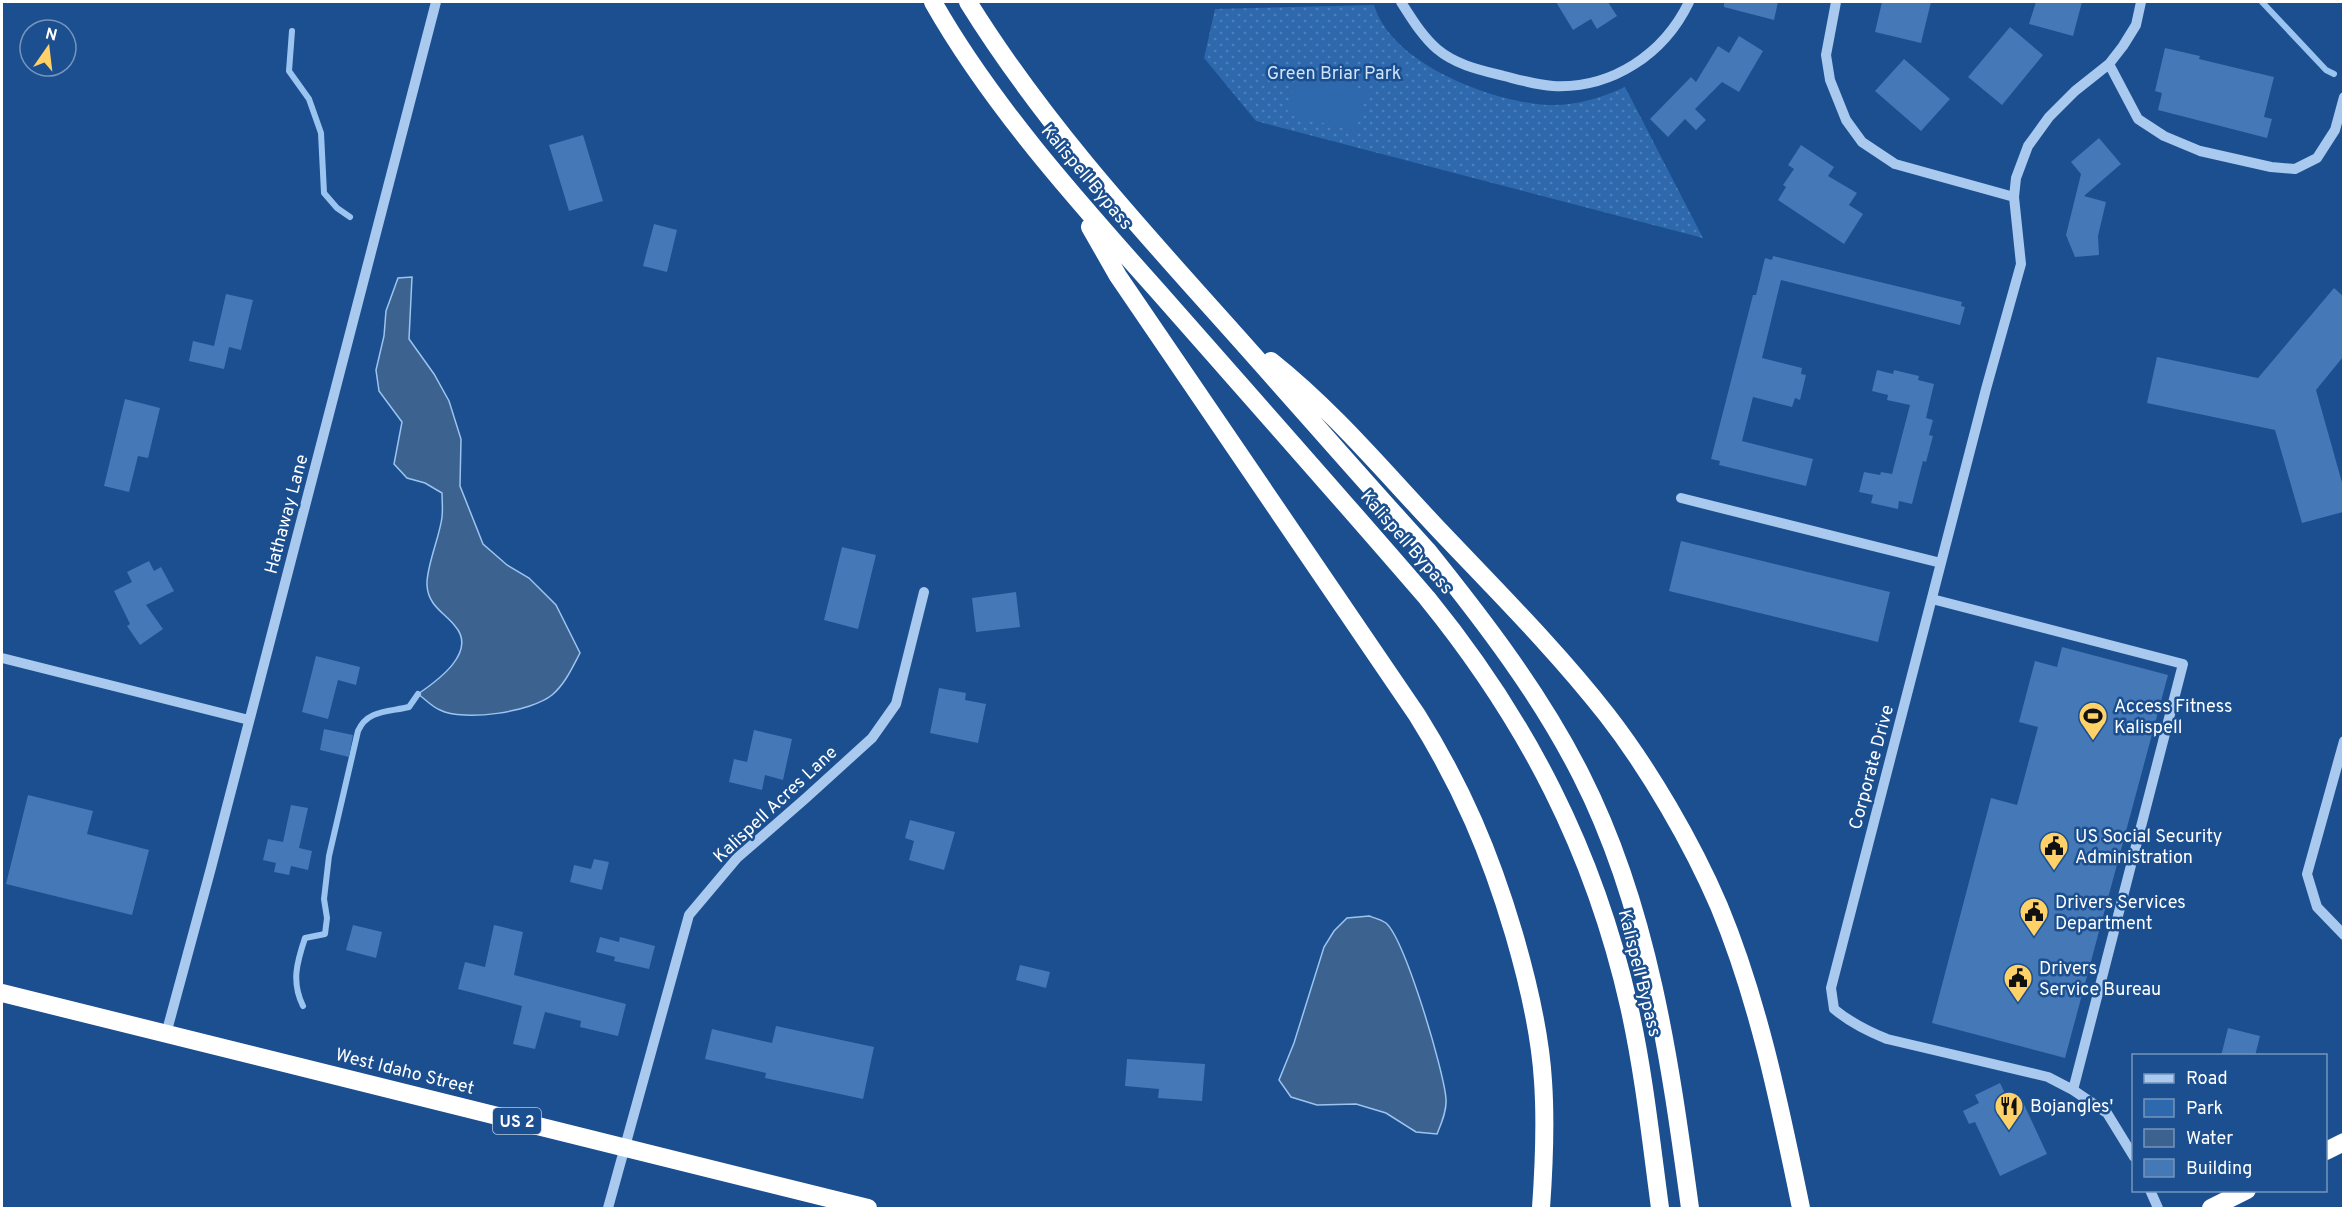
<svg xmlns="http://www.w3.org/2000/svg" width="2345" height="1210" font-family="Overpass,sans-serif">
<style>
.green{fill:url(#green-dots)}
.pitch{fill:#2e69ad}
.water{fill:#3c6290;stroke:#9cc4f0;stroke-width:1.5}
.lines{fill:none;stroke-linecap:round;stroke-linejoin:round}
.stream{stroke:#9cc4f0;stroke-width:6}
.building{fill:#4478b7}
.minor{stroke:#a9c9ee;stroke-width:10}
.highway{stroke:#fff;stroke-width:18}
.labels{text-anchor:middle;stroke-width:5;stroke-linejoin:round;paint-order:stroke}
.shield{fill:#1b4f8f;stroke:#bbcadd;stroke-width:1.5}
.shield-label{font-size:16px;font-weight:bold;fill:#fff}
.park-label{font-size:18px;fill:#cfe3fa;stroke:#1b4f8f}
.street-label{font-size:18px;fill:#fff;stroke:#1b4f8f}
.poi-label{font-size:18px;fill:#fff;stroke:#1b4f8f;text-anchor:start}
</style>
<defs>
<pattern id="green-dots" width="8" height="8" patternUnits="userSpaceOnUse" patternTransform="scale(1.5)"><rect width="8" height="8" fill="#2e69ad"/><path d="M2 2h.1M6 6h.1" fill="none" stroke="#4d80b9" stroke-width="1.8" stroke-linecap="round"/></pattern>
</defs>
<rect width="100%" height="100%" fill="#1b4f8f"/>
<path class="green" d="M1374,5C1391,62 1482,97 1536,104C1567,108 1597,100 1625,87L1703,238L1256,121L1204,58L1215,9Z"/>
<path class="pitch" d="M1297,73L1367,90L1356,131L1287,114Z"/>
<path class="water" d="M412,277L409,339L434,374L449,401L461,439L460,486L483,544L507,565L529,578L556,605L580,653C572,668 565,684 552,695C531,712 464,722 440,710C432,707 425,699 418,694C437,681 478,652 455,626C445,613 428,606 427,585C426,567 440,536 442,517C443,509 442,501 442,493L425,483L407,478L394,464L402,422L379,391L376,370L384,336L386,311L398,278Z
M1369,916C1375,918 1382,920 1386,923C1405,940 1444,1071 1446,1099C1447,1111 1441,1124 1437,1134L1416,1132L1386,1113L1356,1104L1317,1105L1291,1097L1279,1080L1294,1043L1324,947L1334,931L1347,918Z"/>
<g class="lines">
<path class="stream" d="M2262,2L2326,70L2334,74
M292,31L289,71L309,99L321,133L324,193L337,208L350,217
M303,1006C291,982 297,962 305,938L325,934L327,918L324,899L329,856L358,731C367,710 388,712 409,707L418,694"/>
</g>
<path class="building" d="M1556,2H1608L1617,16L1597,29L1591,19L1573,30Z
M1724,2H1778L1774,20L1724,7Z
M1882,2H1931L1921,43L1875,32Z
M2036,2H2082L2073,36L2029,24Z
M2010,27L2043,55L2002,105L1968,77Z
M1739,36L1763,51L1739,92L1722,82L1695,109L1706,120L1696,130L1685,119L1668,137L1650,119L1691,77L1696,82L1718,46L1729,53Z
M2165,48L2200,56L2199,59L2274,77L2264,117L2272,119L2267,138L2158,110L2162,93L2155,91Z
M1904,59L1950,99L1921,131L1875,91Z
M583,135L603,201L569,211L549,145Z
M2099,138L2121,164L2084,196L2106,202L2098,236L2099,255L2075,257L2066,235L2081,174L2071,162Z
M1801,145L1834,167L1828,176L1857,193L1849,205L1863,214L1844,244L1778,200L1786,187L1783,185L1794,169L1788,165Z
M654,224L677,230L667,272L643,266Z
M1773,256L1962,302L1961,306L1965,307L1960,325L1781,280L1762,358L1802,368L1801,374L1806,375L1800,400L1795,398L1792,407L1753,397L1742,441L1813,459L1806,486L1719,465L1720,461L1711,459L1753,295H1756L1765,258L1772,260Z
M2334,288L2343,296V357L2316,390L2343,486V512L2302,523L2275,430L2147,403L2157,357L2258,378Z
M226,294L253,300L241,350L229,347L224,369L189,361L193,341L214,346Z
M1877,370L1893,374L1894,370L1919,376L1918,380L1934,384L1926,418L1933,420L1929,435L1933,436L1926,462L1923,461L1912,504L1899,501L1898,509L1871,503L1873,495L1859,492L1864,472L1880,475L1881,472L1892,474L1910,405L1887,400L1888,395L1872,391Z
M125,399L160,408L148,458L138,456L129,492L104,486Z
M1681,541L1890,592L1878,642L1669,591Z
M842,547L876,555L858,629L824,620Z
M149,561L154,571L161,567L174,591L146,605L163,629L140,645L127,626L130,624L114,591L132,582L127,572Z
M1016,592L1020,627L976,632L972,598Z
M2062,647L2168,675L2065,1058L1932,1023L1991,798L2017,805L2038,727L2019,722L2035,661L2057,667Z
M316,656L360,667L356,685L338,680L328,719L302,712Z
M939,688L966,693L965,700L986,704L978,743L930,733Z
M324,729L353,735L349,757L320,750Z
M754,730L792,739L783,780L765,775L762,790L729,782L734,759L747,762Z
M28,795L93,811L87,834L149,850L132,915L6,884Z
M291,805L308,808L299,848L312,851L308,870L291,866L289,875L274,872L276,863L263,860L268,839L283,842Z
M910,820L955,832L944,870L909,860L914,841L905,838Z
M594,859L609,862L602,890L570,882L574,865L591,869Z
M353,925L382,932L376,958L346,950Z
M494,925L523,932L514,975L626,1004L618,1036L580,1027L581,1021L545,1012L535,1049L513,1044L522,1006L458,989L465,962L485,967Z
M600,937L619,942L620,937L655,946L649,969L614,961L615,957L596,952Z
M1020,965L1050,972L1046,988L1016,980Z
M776,1026L874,1047L863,1099L765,1078L766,1073L705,1059L712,1029L772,1043Z
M2228,1028L2260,1036L2255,1056H2221Z
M1127,1059L1205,1064L1202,1101L1158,1098L1159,1089L1125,1086Z
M2000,1083L2010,1104L2021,1098L2047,1154L2000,1176L1975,1122L1969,1124L1963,1111L1979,1103L1975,1095Z"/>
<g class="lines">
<path class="minor" d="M1401,2C1412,19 1422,36 1437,49C1456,65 1480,70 1504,76C1520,80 1537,85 1553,86C1612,89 1664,54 1689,2
M1836,2L1826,55L1830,80L1846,120L1862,142L1895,164L2014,197
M2109,64L2138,119L2164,136L2200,151L2271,167L2295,169L2317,158L2335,130L2344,97
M1681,498L1941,563
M1932,599L2183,664L2073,1090
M2,658L249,720
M2344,741L2307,874L2317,907L2344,935
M166,1034L211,868L436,2
M2134,1157L2107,1113L2073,1090L2048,1077L1887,1039C1867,1031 1851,1023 1834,1009L1831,988L1986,389L2021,264L2014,197L2016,178L2028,146L2049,117L2075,91L2109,64L2123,46L2136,25L2141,2
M2150,1190L2158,1208
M608,1208L689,915L737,858L806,798L872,738L896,704L924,592"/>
<path class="highway" d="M933,2C993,108 1083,207 1164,298C1252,398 1340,497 1427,598C1527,721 1594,851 1629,1006C1644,1073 1651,1141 1660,1208
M968,2C1038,115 1127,214 1216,313C1287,392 1356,472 1427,550C1484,621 1540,694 1581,775C1649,909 1670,1061 1690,1208
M1090,227L1118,276L1417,715C1462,787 1490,853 1514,934C1528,982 1540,1031 1543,1081C1546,1124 1544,1166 1541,1208
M1271,361C1334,411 1386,474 1441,532C1498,592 1557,651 1607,715C1649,769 1692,843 1719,906C1759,1002 1780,1107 1801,1208
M2,993L868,1208
M2326,1151L2344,1142
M2211,1208L2247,1190"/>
</g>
<defs>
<g id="stadium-pin" transform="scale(1.5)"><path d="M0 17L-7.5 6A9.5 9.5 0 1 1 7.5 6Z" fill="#ffd166" stroke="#1b4f8f"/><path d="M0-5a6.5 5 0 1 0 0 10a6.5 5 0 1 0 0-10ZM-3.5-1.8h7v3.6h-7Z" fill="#111"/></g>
<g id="civic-pin" transform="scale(1.5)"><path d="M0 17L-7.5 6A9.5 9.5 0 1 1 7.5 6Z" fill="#ffd166" stroke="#1b4f8f"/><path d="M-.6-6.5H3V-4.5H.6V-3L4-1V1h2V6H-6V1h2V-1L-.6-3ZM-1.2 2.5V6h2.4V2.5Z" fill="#111"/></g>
<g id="restaurant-pin" transform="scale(1.5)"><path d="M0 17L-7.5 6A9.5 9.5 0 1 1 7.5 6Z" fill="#ffd166" stroke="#1b4f8f"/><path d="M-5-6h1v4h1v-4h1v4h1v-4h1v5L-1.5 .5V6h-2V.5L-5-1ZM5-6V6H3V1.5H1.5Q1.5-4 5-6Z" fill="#111"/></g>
</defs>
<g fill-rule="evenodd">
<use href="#stadium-pin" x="2093" y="716"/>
<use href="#civic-pin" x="2054" y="846"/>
<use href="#civic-pin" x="2034" y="912"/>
<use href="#civic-pin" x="2018" y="978"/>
<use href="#restaurant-pin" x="2009" y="1106"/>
</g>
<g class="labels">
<rect class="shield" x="493" y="1108" width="48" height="26" rx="4.5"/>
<g class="shield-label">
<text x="517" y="1127">US 2</text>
</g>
<g class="park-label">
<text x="1334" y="79">Green Briar Park</text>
</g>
<g class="street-label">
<text transform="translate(1087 177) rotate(50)" y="6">Kalispell Bypass</text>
<text transform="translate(286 514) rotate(-75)" y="6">Hathaway Lane</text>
<text transform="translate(1407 542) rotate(49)" y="6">Kalispell Bypass</text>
<text transform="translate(1871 767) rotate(-75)" y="6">Corporate Drive</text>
<text transform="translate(775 804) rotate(-43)" y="6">Kalispell Acres Lane</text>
<text transform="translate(1640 973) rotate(76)" y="6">Kalispell Bypass</text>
<text transform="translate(405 1071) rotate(14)" y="6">West Idaho Street</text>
</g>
<g class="poi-label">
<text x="2114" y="712">Access Fitness<tspan x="2114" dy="21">Kalispell</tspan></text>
<text x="2075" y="842">US Social Security<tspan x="2075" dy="21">Administration</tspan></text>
<text x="2055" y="908">Drivers Services<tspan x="2055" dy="21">Department</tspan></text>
<text x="2039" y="974">Drivers<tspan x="2039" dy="21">Service Bureau</tspan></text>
<text x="2030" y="1112">Bojangles'</text>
</g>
</g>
<rect width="2345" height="1210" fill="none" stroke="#ffffff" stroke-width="6"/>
<rect x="2132" y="1054" width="195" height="138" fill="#1b4f8f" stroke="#7695bc" stroke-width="1.5"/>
<rect x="2144" y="1074" width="30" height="9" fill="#a9c9ee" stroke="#7695bc" stroke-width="1.5"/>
<text x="2186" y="1084" font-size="18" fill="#ffffff">Road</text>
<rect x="2144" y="1099" width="30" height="18" fill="#2e69ad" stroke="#7695bc" stroke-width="1.5"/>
<text x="2186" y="1114" font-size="18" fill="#ffffff">Park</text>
<rect x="2144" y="1129" width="30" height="18" fill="#3c6290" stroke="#7695bc" stroke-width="1.5"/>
<text x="2186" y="1144" font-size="18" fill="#ffffff">Water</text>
<rect x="2144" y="1159" width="30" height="18" fill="#4478b7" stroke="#7695bc" stroke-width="1.5"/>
<text x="2186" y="1174" font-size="18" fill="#ffffff">Building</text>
<g transform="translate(48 48) rotate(14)"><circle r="28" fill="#1b4f8f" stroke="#7695bc" stroke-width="1.5"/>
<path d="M0-4.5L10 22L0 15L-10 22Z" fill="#ffd166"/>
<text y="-9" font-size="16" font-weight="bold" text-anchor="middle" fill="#ffffff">N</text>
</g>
</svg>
